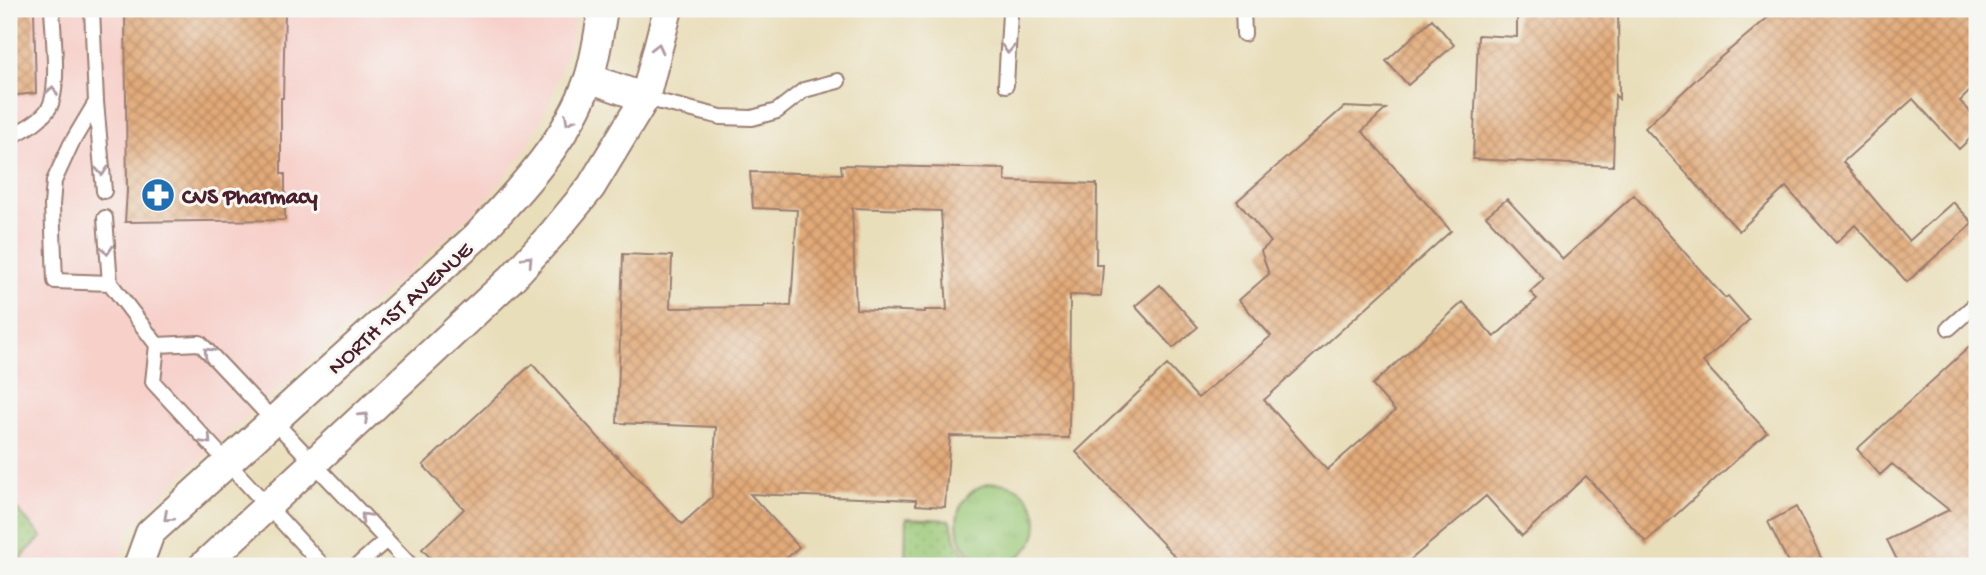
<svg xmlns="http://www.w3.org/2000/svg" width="1986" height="575" font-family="'Gochi Hand',sans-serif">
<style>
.built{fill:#f7d0ca}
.grass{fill:url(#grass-dots);stroke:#727451;stroke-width:2}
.park{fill:url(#park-tufts);stroke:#727451;stroke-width:2}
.building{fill:url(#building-cross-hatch);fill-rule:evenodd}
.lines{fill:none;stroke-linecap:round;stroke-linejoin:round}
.lane-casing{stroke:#9a7e72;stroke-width:18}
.street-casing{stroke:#9a7e72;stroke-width:32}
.lane{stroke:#fff;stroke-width:14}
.street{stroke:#fff;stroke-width:28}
.oneway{stroke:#ae9aa0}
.labels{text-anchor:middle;stroke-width:6;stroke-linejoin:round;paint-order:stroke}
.poi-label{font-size:23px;font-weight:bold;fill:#4a1f2b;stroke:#f6f6f2;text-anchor:start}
.street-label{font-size:23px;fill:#4a1f2b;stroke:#f6f6f2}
</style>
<defs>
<pattern id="grass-dots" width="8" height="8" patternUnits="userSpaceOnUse" patternTransform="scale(1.75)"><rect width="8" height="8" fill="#9bc877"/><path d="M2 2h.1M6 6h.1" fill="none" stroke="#87ab67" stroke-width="1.8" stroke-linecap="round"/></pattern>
<pattern id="park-tufts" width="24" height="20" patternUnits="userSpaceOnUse" patternTransform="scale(1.75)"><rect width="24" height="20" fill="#9bc877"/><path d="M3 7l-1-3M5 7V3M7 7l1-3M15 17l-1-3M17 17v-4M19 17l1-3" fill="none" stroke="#87ab67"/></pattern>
<pattern id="building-cross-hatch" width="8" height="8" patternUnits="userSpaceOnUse" patternTransform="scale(1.75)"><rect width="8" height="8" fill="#e2aa78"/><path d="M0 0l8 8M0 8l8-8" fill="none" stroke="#b98a63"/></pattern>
</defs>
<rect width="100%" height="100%" fill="#f6f6f2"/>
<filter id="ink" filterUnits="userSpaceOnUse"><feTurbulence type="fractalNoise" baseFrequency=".0143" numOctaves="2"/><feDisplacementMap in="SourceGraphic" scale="14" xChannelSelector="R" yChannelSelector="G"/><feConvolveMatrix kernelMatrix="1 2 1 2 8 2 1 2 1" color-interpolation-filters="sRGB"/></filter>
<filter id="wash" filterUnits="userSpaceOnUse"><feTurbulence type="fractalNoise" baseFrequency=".00686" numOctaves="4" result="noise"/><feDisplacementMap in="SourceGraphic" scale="28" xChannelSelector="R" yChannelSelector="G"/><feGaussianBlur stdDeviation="1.57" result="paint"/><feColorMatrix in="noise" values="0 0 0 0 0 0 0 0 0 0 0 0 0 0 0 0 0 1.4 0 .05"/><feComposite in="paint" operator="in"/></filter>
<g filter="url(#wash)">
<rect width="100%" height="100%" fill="#e9deba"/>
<path class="built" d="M9,9H577L572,35L550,102L525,151L491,194L463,222L398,281L176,481L136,522L128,533L122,551L119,566H9Z"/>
<path class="grass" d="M9,501L42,537L28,550L16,566H9Z
M906,518L949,520C953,526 952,530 955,537C960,552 973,560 986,566H905Z"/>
<path class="park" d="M957 523a40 40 0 1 1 80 0a40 40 0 1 1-80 0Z"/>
<g id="blocks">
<path class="building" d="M9,9H34L36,93L9,96Z
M125,9H285L283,98H281V174H285V220L125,222L127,191Z
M1517,9H1618L1619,99L1615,95L1613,166L1473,159L1478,35L1517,37Z
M1778,9H1977V84L1960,101L1977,119V132L1959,149L1913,99L1843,162L1909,241L1953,202L1973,223L1907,282L1855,225L1836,243L1786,187L1739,231L1645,128L1708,68Z
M1432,19L1454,45L1408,85L1386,61Z
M1344,107L1386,109L1362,131L1451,231L1264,400L1327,470L1395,411L1372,385L1463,302L1494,337L1537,299L1530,292L1544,279L1486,216L1507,199L1563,259L1634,195L1725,298L1728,296L1749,320L1703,362L1767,432L1646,542L1586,476L1522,536L1486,496L1403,566H1184L1076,452L1167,365L1198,398L1271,336L1239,300L1269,274L1261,251L1271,242L1237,201Z
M841,165L1005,169V181L1097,184L1096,265H1103L1101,296L1070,295L1069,438L950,436L945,507L916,505V500L750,494L799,547L778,566H438L422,549L464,509L423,465L532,364L616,457V455L682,524L712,497L716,427L617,423L623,254L672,256L670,308L764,307L765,305L791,306L797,210L753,208L750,172L842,174ZM852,208L941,211L947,310H925V312L856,309Z
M1160,285L1198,327L1173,348L1135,306Z
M1977,340V566H1900L1887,540L1949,510L1892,464L1880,475L1857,449Z
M1796,507L1825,566H1790L1768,522Z"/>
</g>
</g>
<g filter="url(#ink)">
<use href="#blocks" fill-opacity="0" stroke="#9a7e72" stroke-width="2"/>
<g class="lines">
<g class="lane-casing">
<path id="lane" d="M92,9L96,102L71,144L54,181L52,205L55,281L110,283
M1243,9L1244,34
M1006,85L1010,13
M645,98L721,117L752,118L777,111L804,90L838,81
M96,102L104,191
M9,138C22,130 40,122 49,108C60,89 53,33 52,9
M105,218L110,283L157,345L153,382L323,566
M1949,328L1977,303
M157,345L200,343L411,566
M357,566L386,540"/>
</g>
<g class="street-casing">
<path id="street" d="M589,78L645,98
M138,566L150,533L477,236C520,190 568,140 589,78C596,56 599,32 603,9
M203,566L512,278L554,232L591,187L645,98L668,9"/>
</g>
<use href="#lane" class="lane"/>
<use href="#street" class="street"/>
</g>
<defs><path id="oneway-chevron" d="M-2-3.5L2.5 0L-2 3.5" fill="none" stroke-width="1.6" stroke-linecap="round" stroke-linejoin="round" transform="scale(1.75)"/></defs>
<g class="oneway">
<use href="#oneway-chevron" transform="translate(658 48) rotate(-76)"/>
<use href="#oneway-chevron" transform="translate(1008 49) rotate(93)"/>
<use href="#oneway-chevron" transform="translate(52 91) rotate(-81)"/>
<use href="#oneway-chevron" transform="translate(569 120) rotate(119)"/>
<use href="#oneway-chevron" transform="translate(102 171) rotate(85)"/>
<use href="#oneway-chevron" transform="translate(107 250) rotate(86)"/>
<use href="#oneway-chevron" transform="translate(528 260) rotate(-47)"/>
<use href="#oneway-chevron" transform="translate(208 352) rotate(-133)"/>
<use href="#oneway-chevron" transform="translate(364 417) rotate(-43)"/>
<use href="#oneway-chevron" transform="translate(207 440) rotate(47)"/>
<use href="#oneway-chevron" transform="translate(168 517) rotate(138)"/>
<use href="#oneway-chevron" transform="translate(365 517) rotate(-133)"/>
</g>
</g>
<defs>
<g id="pharmacy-disc" transform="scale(1.75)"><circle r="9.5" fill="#1f6fb2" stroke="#f6f6f2"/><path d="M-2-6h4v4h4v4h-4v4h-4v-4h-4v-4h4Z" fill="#fff"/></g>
</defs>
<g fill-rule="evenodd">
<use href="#pharmacy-disc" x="158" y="195"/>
</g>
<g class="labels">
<g class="poi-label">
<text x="182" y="203">CVS Pharmacy</text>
</g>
<g class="street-label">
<text transform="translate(399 307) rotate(-42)" y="8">NORTH 1ST AVENUE</text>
</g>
</g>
<rect width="1986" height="575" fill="none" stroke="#f6f6f2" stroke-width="35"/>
</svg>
